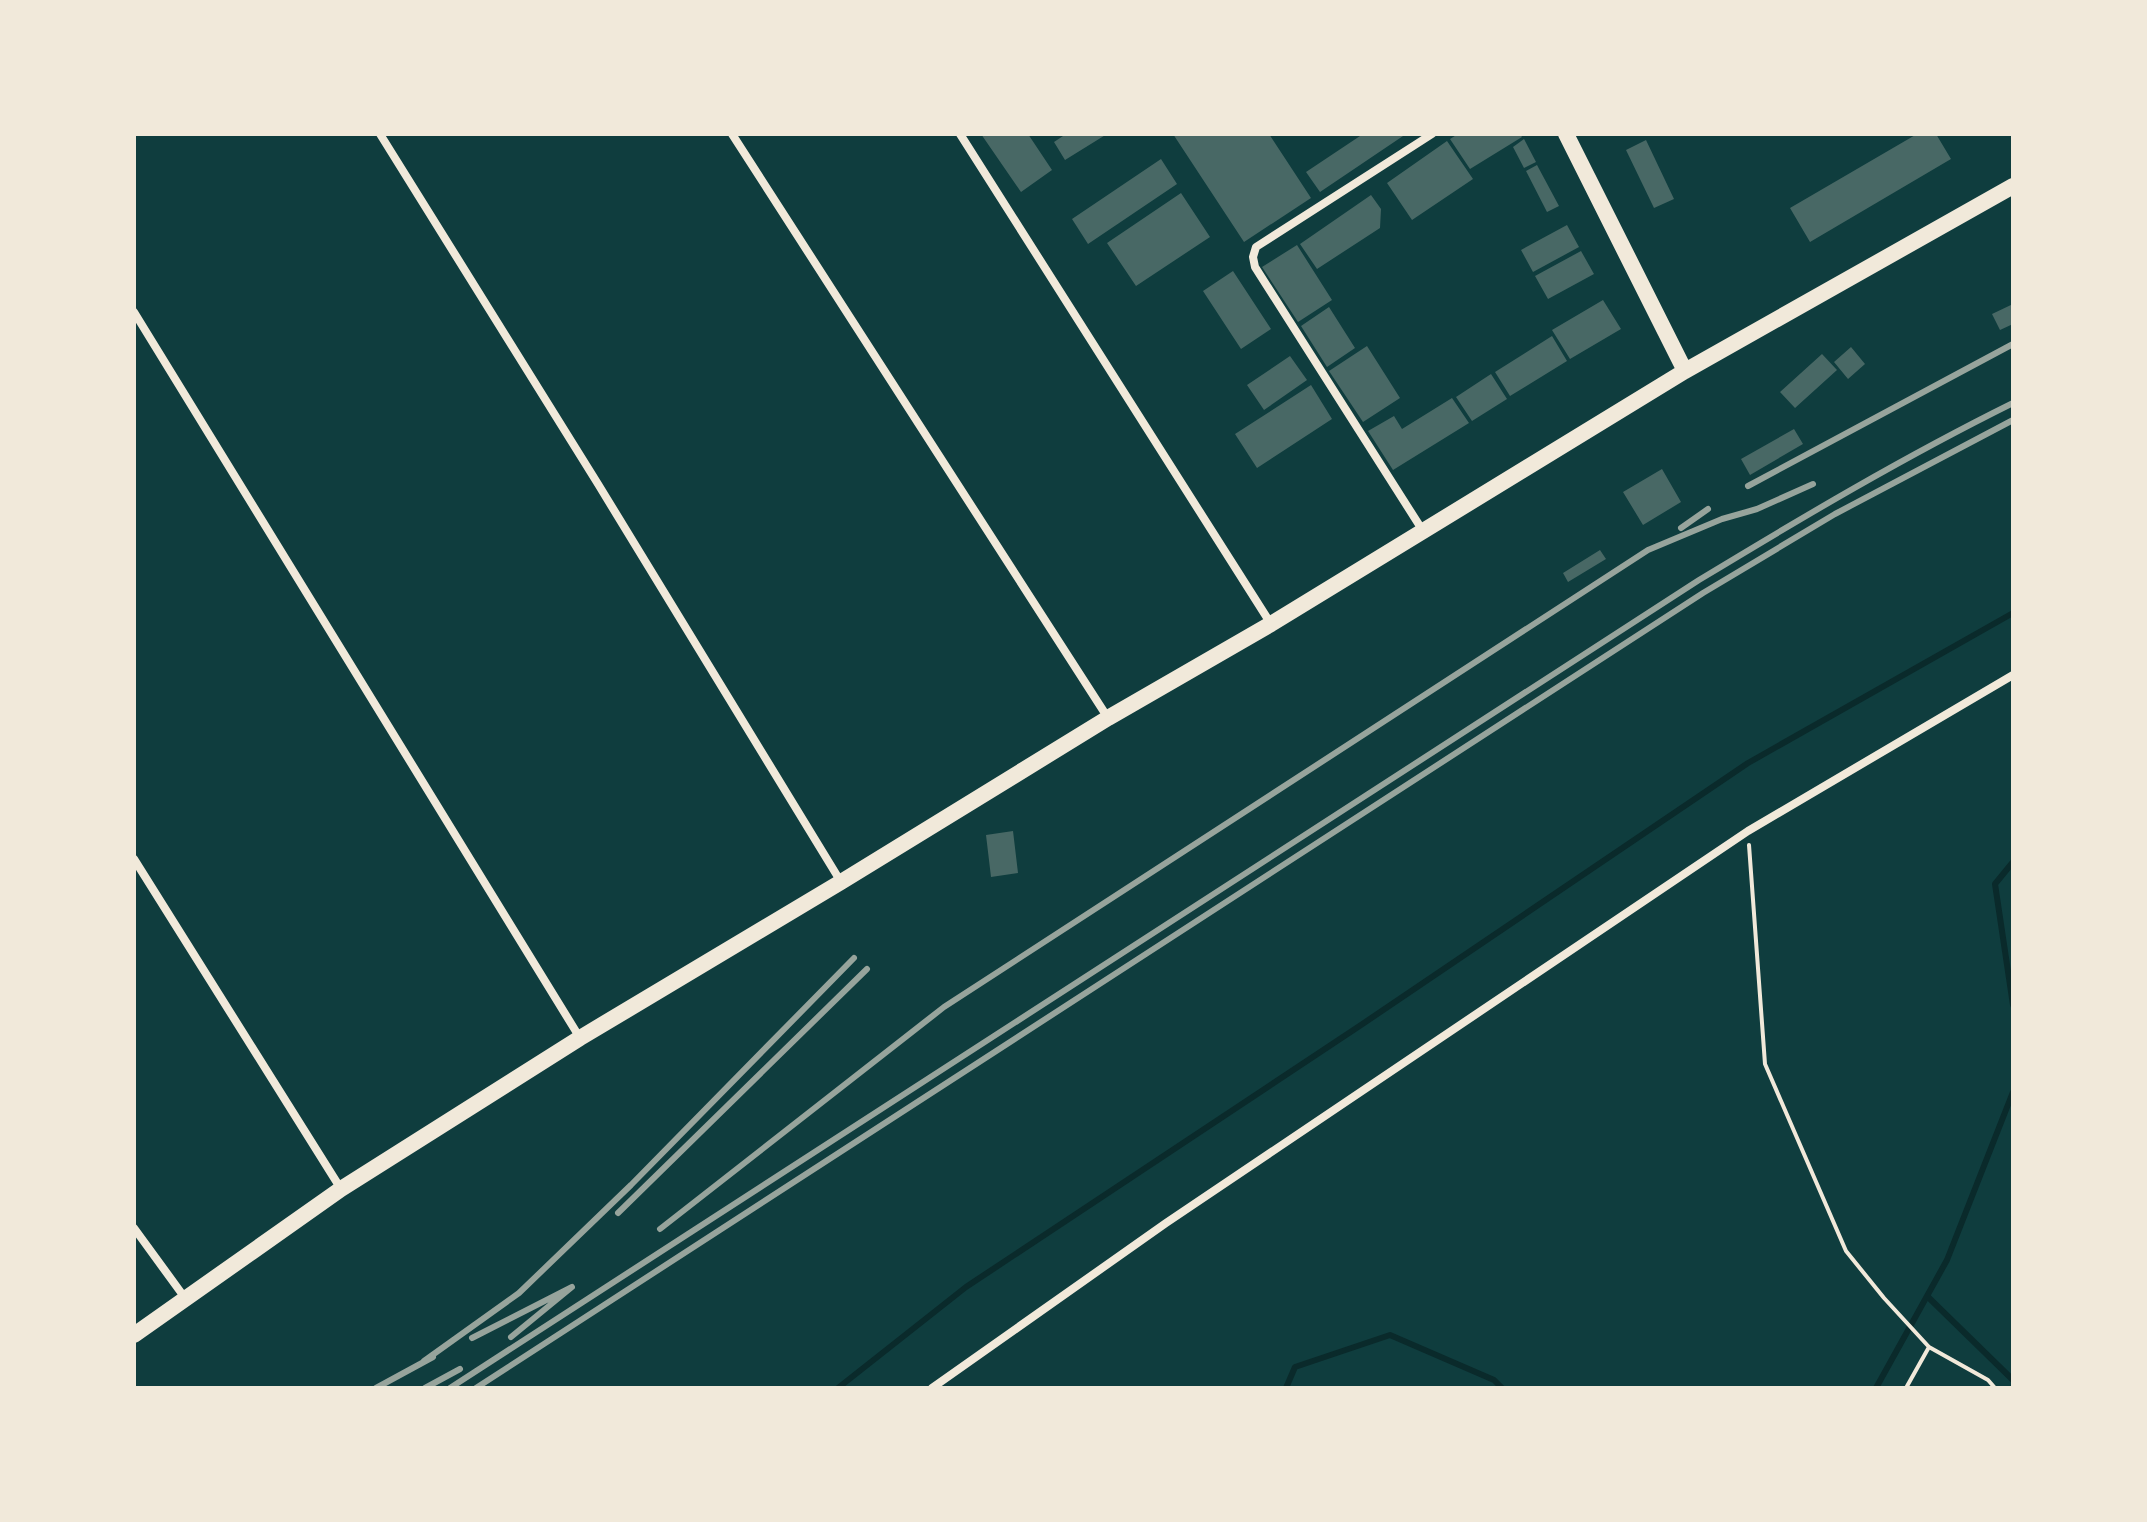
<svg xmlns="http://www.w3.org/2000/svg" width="2147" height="1522" font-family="Lato,sans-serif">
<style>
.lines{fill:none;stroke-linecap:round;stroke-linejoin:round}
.stream{stroke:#0a2a2b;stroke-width:6}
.building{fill:#486865}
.path{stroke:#f1e9da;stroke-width:4}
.minor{stroke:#f1e9da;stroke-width:8}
.secondary{stroke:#f1e9da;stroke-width:16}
.rail{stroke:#97a49c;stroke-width:6}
</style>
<rect width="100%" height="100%" fill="#0f3d3e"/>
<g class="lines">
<path class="stream" d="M2013,862L1995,884L2013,1005
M1927,1296L2013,1380
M838,1388L966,1287L1361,1025L1748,763L2013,613
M1286,1388L1295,1367L1390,1335L1494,1380L1502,1388
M1876,1388L1947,1260L2013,1092"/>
</g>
<path class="building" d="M981,134H1028L1052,170L1021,192Z
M1066,134H1107L1065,160L1054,142Z
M1173,134H1269L1311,198L1244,242Z
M1363,134H1406L1320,192L1306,172Z
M1458,134H1520L1522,137L1470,169L1450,139Z
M1917,134H1936L1951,159L1810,242L1790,208Z
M1524,139L1536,162L1524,168L1513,147Z
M1646,140L1674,199L1654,208L1626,150Z
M1447,141L1473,179L1412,220L1387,183Z
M1161,159L1177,184L1088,244L1072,219Z
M1537,165L1559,206L1547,212L1526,171Z
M1181,193L1210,237L1136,286L1107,243Z
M1371,195L1381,209L1380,228L1317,269L1300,244Z
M1567,225L1579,247L1533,272L1521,250Z
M1297,245L1332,300L1298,322L1262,267Z
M1581,251L1594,274L1548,299L1535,276Z
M1233,271L1271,329L1241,349L1203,291Z
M1603,300L1621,329L1570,359L1552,330Z
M2013,304V324L2000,330L1992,314Z
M1329,307L1355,348L1327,367L1301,326Z
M1552,336L1567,361L1510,396L1495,372Z
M1367,346L1400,398L1363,422L1329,371Z
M1851,347L1865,364L1848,379L1834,362Z
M1822,354L1837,370L1795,408L1780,392Z
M1290,356L1307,380L1264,410L1247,385Z
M1491,374L1507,399L1472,421L1456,397Z
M1311,385L1332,419L1257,468L1235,434Z
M1452,398L1469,423L1393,470L1368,431L1394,416L1402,429Z
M1794,429L1803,444L1750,475L1741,459Z
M1662,469L1681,502L1643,525L1623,492Z
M1600,550L1606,559L1568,582L1563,573Z
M1013,831L1018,873L991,877L986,835Z"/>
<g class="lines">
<path class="path" d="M1749,845L1765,1064L1846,1251L1884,1298L1929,1347L1988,1380L1995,1388
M1906,1388L1929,1347"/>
<path class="minor" d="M380,134L598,484L841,882
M732,134L1108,718
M960,134L1271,624
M134,312L580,1038
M1423,531L1255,267L1253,257L1256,247L1432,134
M134,859L341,1189
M134,1228L185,1298
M932,1388L1166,1223L1748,831L2013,675"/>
<path class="secondary" d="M1566,134L1685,371
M134,1335L341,1189L580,1038L841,882L1108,718L1271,624L1685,371L2013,186"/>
<path class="rail" d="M1748,486L2013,344
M1681,528L1708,509
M618,1213L867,969
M660,1229L944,1007L1648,550L1722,519L1757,509L1813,484
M472,1338L572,1287L511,1337
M424,1361L519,1293L631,1185L854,958
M376,1388L433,1357
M425,1388L460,1369
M450,1388L1699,580C1803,517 1904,457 2013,403
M476,1388L1703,593L1835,514L2013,420"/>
</g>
<rect width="2147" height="1522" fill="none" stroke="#f1e9da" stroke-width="272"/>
</svg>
